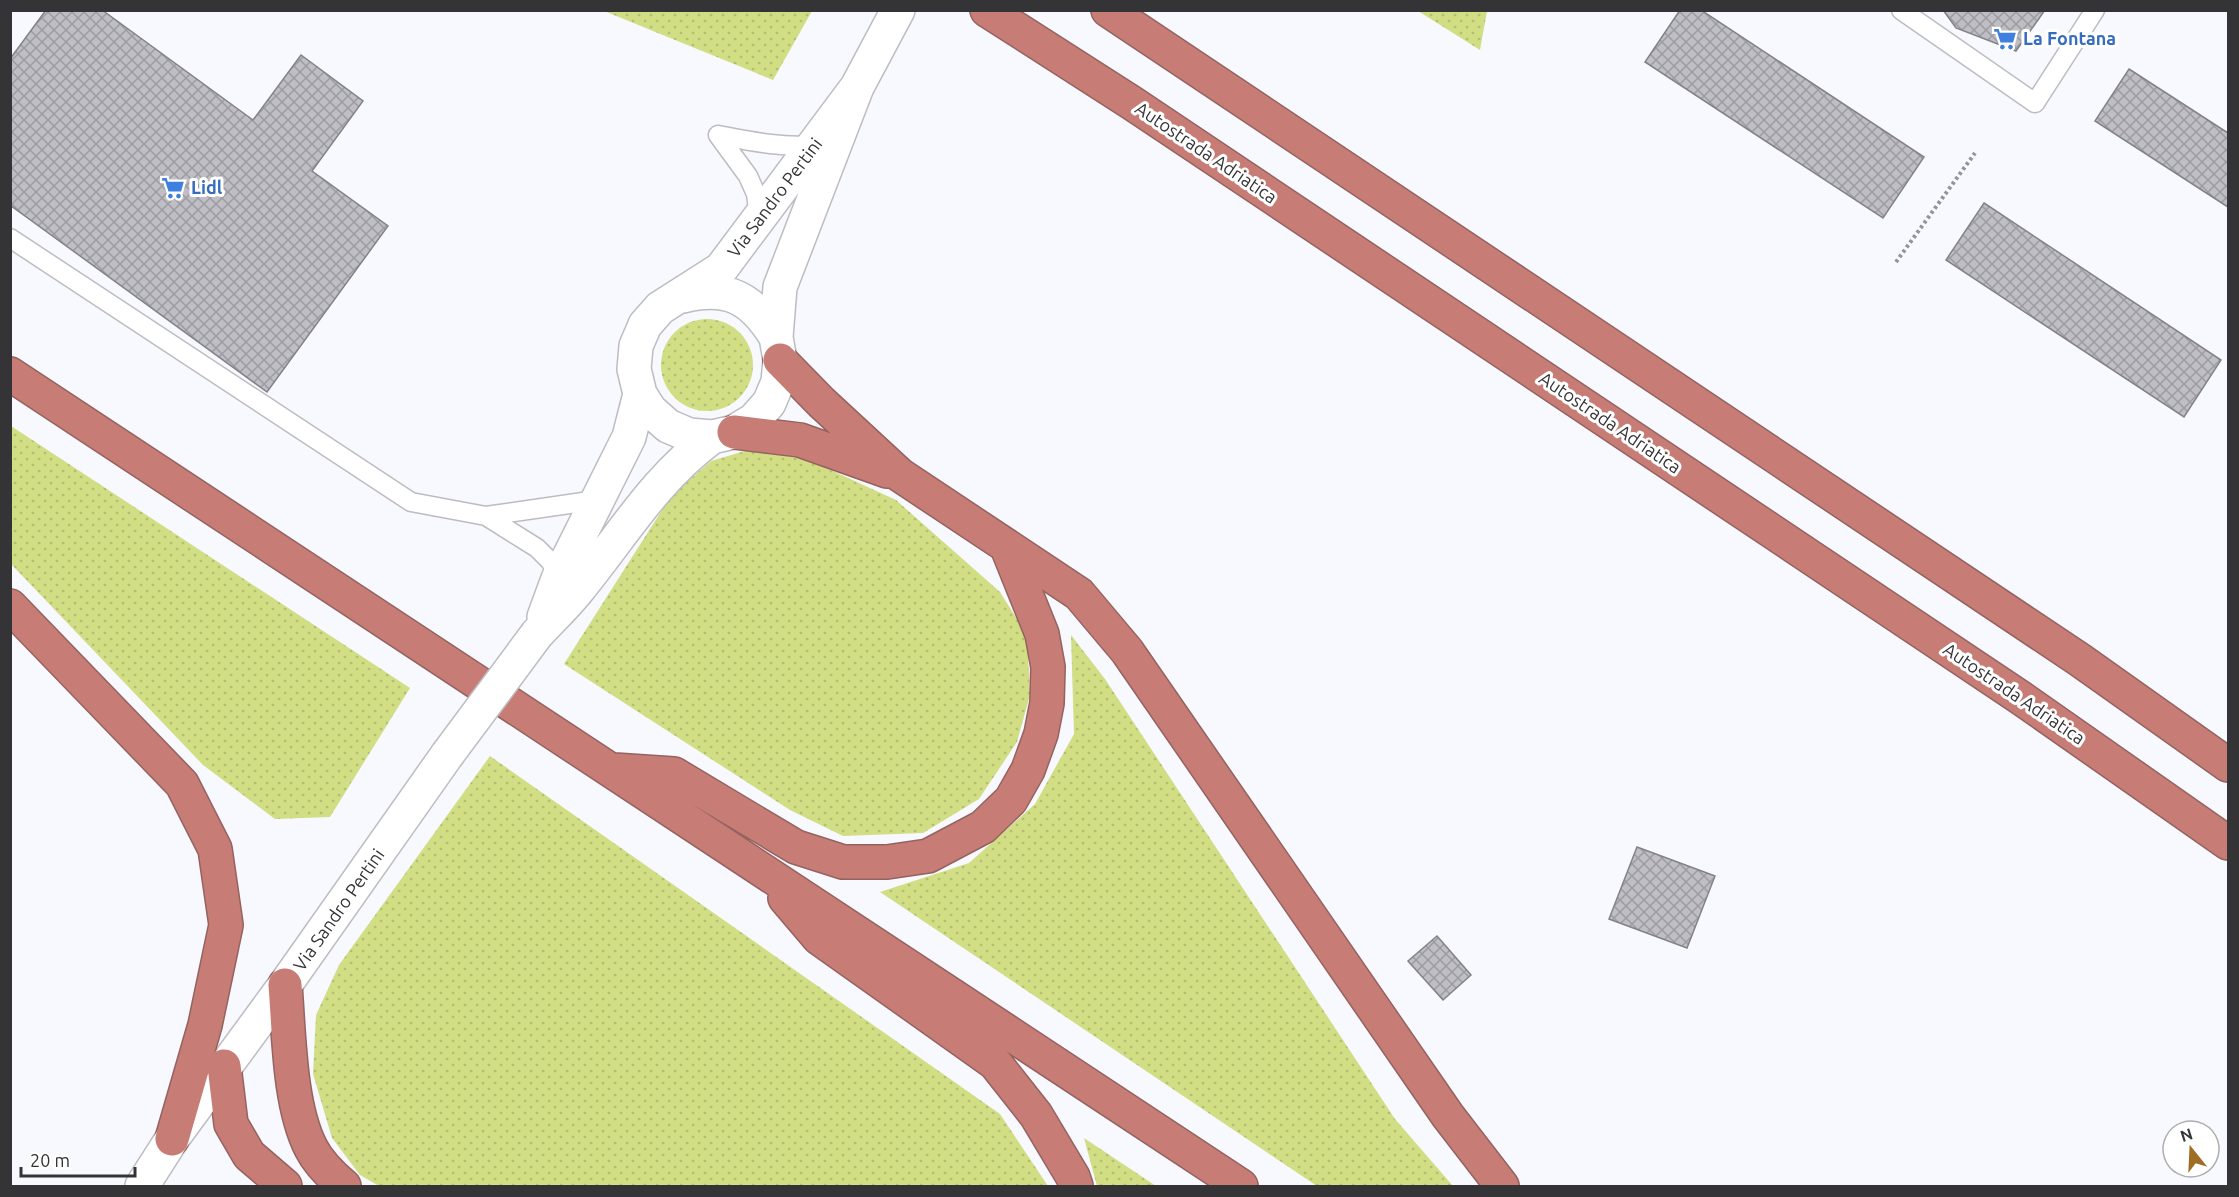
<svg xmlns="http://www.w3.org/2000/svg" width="2239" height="1197" font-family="Ubuntu,sans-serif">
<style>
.grass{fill:url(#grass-dots)}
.building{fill:url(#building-cross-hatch);stroke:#828288;stroke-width:1.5}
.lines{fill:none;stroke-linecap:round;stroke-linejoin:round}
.lane-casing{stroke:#bcbcc2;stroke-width:21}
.secondary-casing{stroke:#bcbcc2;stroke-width:36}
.highway-casing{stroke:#946360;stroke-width:36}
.path{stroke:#939398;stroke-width:4;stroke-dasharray:3 3;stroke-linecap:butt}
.lane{stroke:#fff;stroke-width:18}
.secondary{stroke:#fff;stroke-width:33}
.highway{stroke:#c77d76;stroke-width:33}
.secondary-bridge-casing{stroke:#bcbcc2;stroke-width:36;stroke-linecap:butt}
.secondary-bridge{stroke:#fff;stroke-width:33}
.labels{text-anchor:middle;stroke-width:6;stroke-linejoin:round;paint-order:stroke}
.shop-label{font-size:18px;font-weight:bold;fill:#366cbe;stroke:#fff;text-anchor:start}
.street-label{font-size:18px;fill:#343437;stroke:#fff}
</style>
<defs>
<pattern id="grass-dots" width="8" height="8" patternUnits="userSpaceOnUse" patternTransform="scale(1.5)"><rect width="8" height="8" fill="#d1de84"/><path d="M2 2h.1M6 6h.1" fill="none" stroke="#b4bf73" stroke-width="1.8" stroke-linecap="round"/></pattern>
<pattern id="building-cross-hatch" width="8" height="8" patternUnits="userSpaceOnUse" patternTransform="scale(1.5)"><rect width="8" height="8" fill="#bebec4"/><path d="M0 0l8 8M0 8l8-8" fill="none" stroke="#9b9ba0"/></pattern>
</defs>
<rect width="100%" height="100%" fill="#f8f8ff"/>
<path class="grass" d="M604,11H812L773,80Z
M1418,11H1487L1480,50Z
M661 365a46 46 0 1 1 92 0a46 46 0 1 1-92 0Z
M11,426L410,688L330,817L275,819L203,765L11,564Z
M748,450L796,454L896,500L1000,592L1027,635L1030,695L1017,742L979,799L923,833L843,836L790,810L564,664L671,496L711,461Z
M1071,635L1105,679L1395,1119L1453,1186H1317L880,892L969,863L1035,804L1074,734Z
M490,756L1000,1114L1048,1186H379L360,1175L332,1138L313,1074L316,1015L339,965Z
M1084,1138L1156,1186H1097Z"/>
<path class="building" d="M46,10H102L253,120L301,55L363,101L312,171L388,226L267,392L10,205V59Z
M1680,10H1701L1924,157L1883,218L1645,62Z
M1943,10H2045L2016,51L1956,28Z
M2129,69L2228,133V207L2095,121Z
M1984,203L2221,360L2184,417L1946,260Z
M1637,847L1715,876L1687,948L1609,919Z
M1437,936L1471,975L1443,1000L1408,961Z"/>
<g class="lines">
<g class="lane-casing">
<path id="lane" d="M1901,10L2035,103L2095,10
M718,135C750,141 781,148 814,145
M718,135L748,176L756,194L759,217
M10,238L411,502L486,516L597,500
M486,516L537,548L551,562L558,579"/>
</g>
<g class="secondary-casing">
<path id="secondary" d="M857,87L780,287L776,337L780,360L778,382L769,403L754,420L734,432L712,437L689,435L668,426L650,410L640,394L634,369L636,346L645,325L660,308L721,269L857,87L898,10
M683,296C728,285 752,298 776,337
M544,617L558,579L629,437L640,394
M537,634C552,618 568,603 581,586C624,533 655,479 712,437
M142,1186L172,1139L285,985L447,755"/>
</g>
<g class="highway-casing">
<path id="highway" d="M987,10L1132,103L2021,698L2228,843
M1108,10L2080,660L2228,765
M780,360L821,402L900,475L1079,594L1127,651L1448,1116L1502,1186
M10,374L1241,1186
M734,432L800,440L887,471
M10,606L182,784L215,849L226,925L205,1025L172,1139
M614,770L674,774L796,847L843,862H887L928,856L983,827L1011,800L1028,770L1041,734L1047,703L1048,667L1042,634L1007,547
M785,898L819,938L995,1063L1036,1115L1073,1177L1076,1186
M285,985C289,1034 289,1105 311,1148C318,1162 332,1176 344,1186
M224,1066L231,1124L249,1155L285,1186"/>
</g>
<path class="path" d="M1896,262L1975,153"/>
<use href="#lane" class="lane"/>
<use href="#secondary" class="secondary"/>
<use href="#highway" class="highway"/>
<g class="secondary-bridge-casing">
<path id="secondary-bridge" d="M447,755L537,634"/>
</g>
<use href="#secondary-bridge" class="secondary-bridge"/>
</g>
<defs>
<g id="supermarket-bare" transform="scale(1.8)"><path d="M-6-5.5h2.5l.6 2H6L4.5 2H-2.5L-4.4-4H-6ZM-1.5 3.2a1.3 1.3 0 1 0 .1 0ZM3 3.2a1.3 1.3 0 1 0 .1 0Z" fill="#3f7fe0" stroke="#fff" stroke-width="2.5" paint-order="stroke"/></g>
</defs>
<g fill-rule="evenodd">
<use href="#supermarket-bare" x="2005" y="39"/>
<use href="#supermarket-bare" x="173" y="188"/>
</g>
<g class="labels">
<g class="shop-label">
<text x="2023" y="45">La Fontana</text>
<text x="191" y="194">Lidl</text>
</g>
<g class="street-label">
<text transform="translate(1206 153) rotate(34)" y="6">Autostrada Adriatica</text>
<text transform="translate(775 198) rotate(-53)" y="6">Via Sandro Pertini</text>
<text transform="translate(1610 423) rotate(34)" y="6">Autostrada Adriatica</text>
<text transform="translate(2014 694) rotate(34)" y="6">Autostrada Adriatica</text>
<text transform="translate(339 910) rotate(-55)" y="6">Via Sandro Pertini</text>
</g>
</g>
<rect width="2239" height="1197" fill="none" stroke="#343437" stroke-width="24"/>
<g transform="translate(2191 1149) rotate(342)"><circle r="28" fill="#ffffff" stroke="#aeaeaf" stroke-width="1.5"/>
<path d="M0-4.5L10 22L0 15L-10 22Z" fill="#a06e23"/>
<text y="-9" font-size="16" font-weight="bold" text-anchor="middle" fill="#343437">N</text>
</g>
<path d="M21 1167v9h114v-9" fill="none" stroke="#343437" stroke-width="3"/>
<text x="30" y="1167" font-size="18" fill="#343437" stroke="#ffffff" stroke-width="4.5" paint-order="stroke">20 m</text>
</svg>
